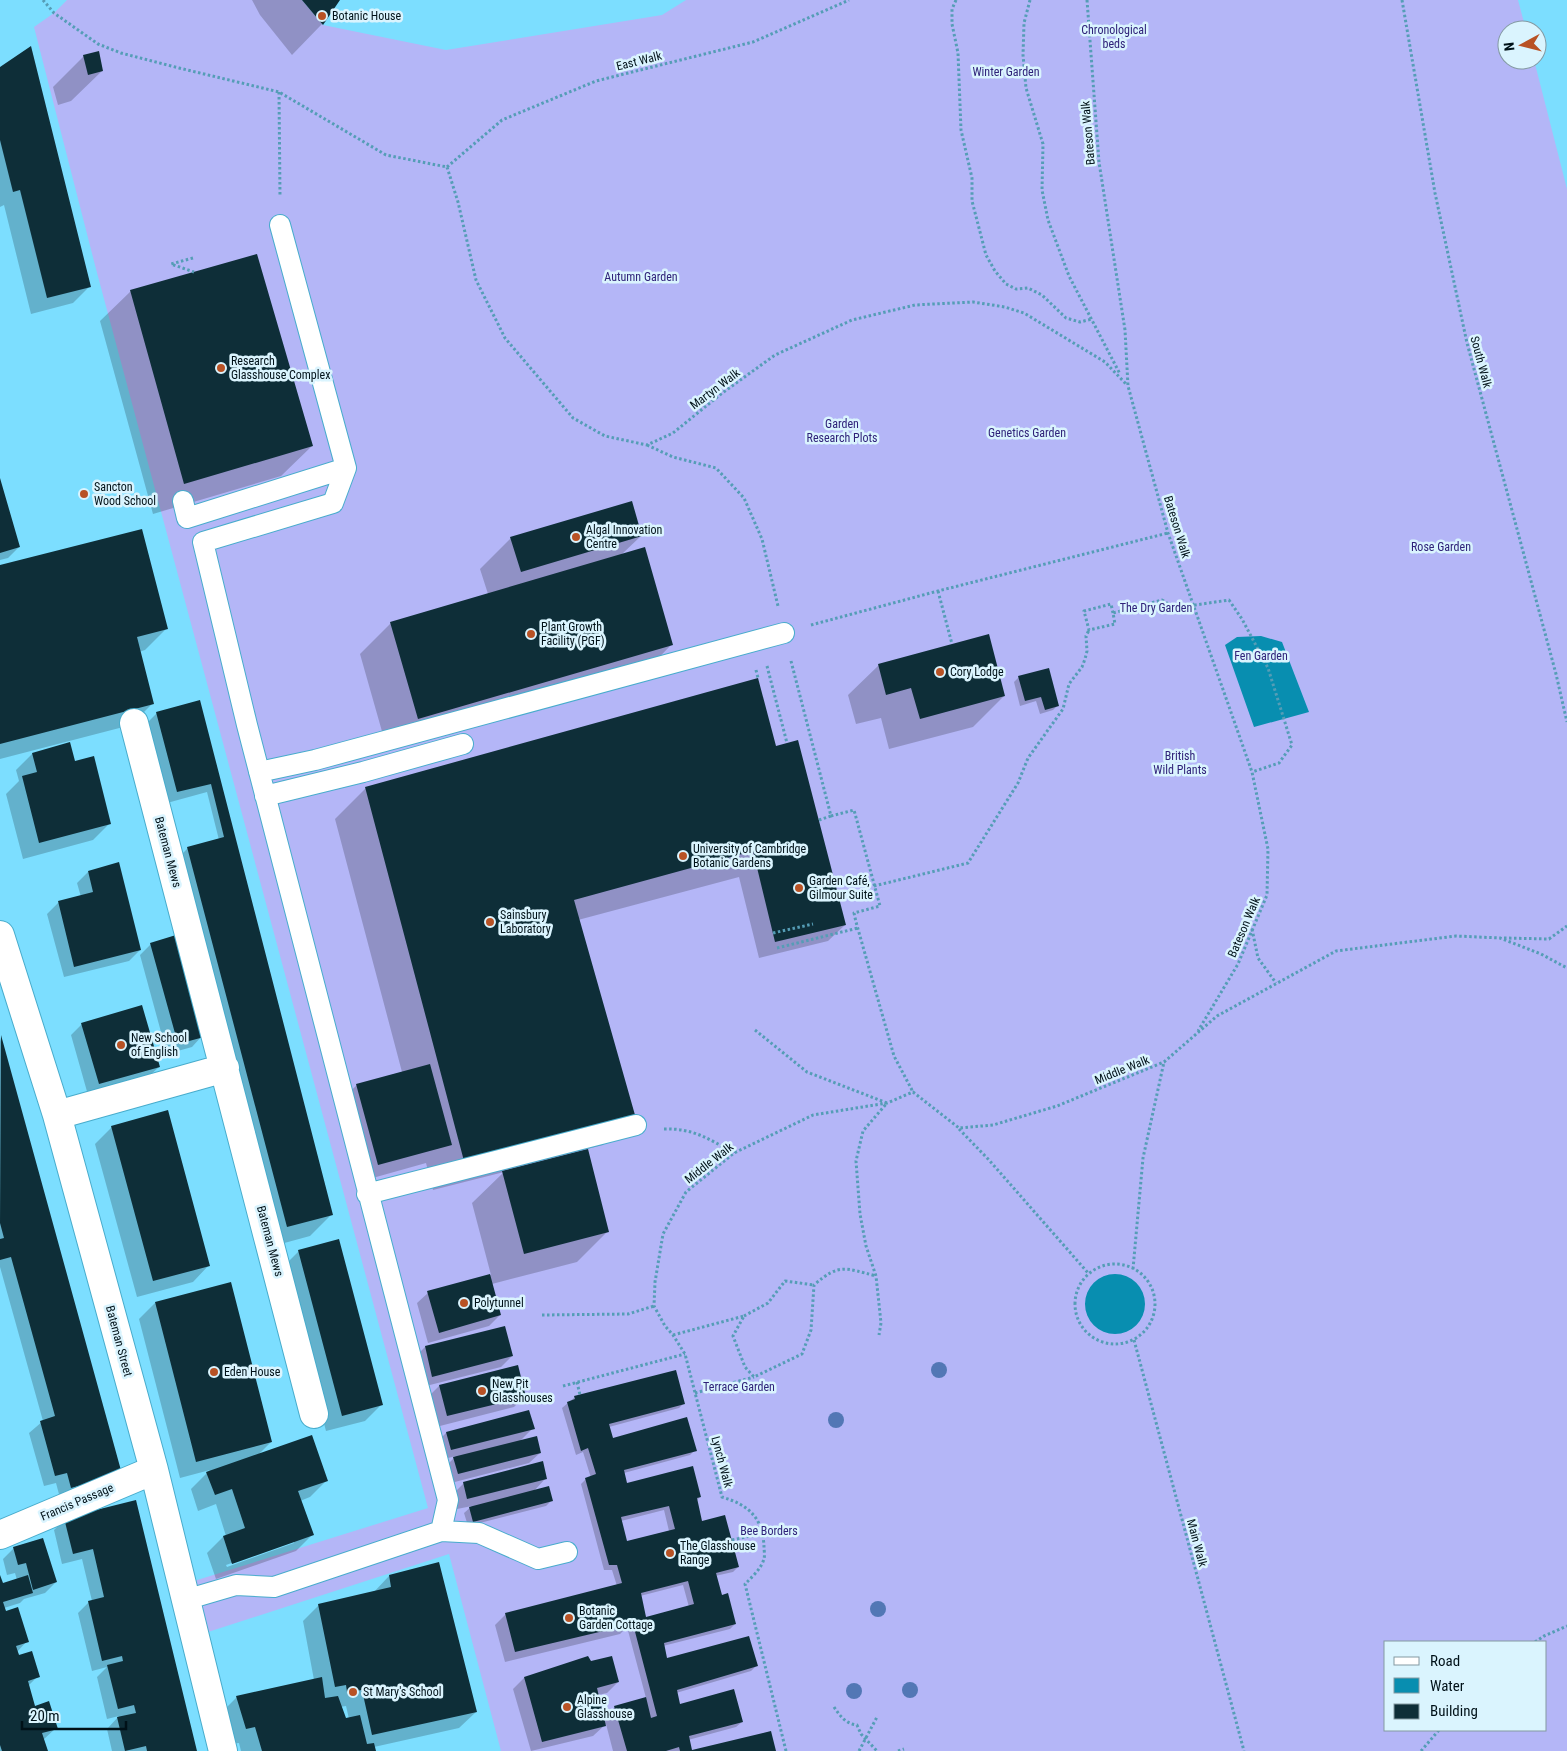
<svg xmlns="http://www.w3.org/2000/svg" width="1567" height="1751" font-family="'Roboto Condensed',sans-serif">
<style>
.garden{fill:#b4b6f7;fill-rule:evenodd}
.water{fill:#088eb0}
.shadow{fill:#0003;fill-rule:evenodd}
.building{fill:#0e2e38;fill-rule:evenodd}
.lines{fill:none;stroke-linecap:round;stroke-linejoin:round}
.lane-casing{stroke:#48accc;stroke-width:22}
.street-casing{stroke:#48accc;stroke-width:30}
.path{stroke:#559db6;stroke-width:3;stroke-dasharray:2.5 2.5;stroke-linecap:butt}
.lane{stroke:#fff;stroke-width:20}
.street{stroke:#fff;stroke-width:28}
.tree{fill:#5277b5}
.poi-dot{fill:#b85225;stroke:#daf4fe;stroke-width:2}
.labels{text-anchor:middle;stroke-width:5;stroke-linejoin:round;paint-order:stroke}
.poi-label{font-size:12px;fill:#001118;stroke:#daf4fe;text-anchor:start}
.park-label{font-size:12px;fill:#2f2279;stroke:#daf4fe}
.street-label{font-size:12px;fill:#001118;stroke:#daf4fe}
</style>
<rect width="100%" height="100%" fill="#7cdeff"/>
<path class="garden" d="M67,0H302L323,25L446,50L662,15L686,0H1518L1526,30H1507V60H1534L1567,189V1751H501L449,1554L205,1633L201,1595L194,1581L428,1508L96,269L34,27L54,13ZM1386,1642H1546V1730H1386Z"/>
<path class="water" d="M1261,636L1282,642L1309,712L1254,727L1225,645L1237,637Z
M1085 1304a30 30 0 1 1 60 0a30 30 0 1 1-60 0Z"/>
<path class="shadow" d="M252,0H338L322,24L292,55L260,15Z
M84,56L102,71L71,101L58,105L53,87Z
M0,69L89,287L73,303L31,314L4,205L0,207Z
M131,291L312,446L281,476L153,514L100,321Z
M0,482L19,547L8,558L0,560Z
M641,536L621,555L671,645L641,676L387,749L360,654L391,623L488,594L480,569L511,538Z
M0,566L166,629L145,650L139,652L152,704L131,725L0,759Z
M879,665L1004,696L973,727L889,749L881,718L856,724L848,695Z
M1019,677L1058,705L1053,710L1040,714L1036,701L1020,706L1014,682Z
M157,713L220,781L332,1214L310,1236L266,1248L166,870L188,848L219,840L207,792L167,803L146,724Z
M775,747L845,925L828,941L759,958L739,877L578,920L633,1115L603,1145L587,1149L608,1231L577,1262L492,1284L500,1315L489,1326L428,1343L417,1303L428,1293L491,1275L472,1203L504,1172L433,1190L426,1163L362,1181L340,1101L357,1085L402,1072L335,819L366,788Z
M32,754L75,763L110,823L93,840L23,859L6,794L19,781L16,770Z
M88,872L140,950L129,961L64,977L47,914L58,903L81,897L77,883Z
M151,944L202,1036L192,1047L167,1054L140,955Z
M82,1024L159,1067L148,1077L88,1095L71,1035Z
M0,1038L121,1473L60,1498L56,1483L44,1486L29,1433L43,1421L0,1267Z
M112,1127L209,1265L193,1282L137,1297L95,1144Z
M299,1251L381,1405L365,1421L326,1431L283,1267Z
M155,1303L271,1442L258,1455L326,1481L310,1497L300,1501L312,1535L296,1551L216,1579L207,1553L223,1537L226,1536L216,1504L198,1511L191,1489L210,1470L180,1478L139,1319ZM294,1541V1543L227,1567L226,1565Z
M504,1327L512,1356L501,1367L422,1387L414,1358L425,1347Z
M439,1386L525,1396L514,1407L436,1427L428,1397Z
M575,1397L684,1403L679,1408L609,1427L613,1439L695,1450L690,1455L624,1473L626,1484L700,1497L696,1501L702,1523L738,1567L733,1572L715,1576L721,1597L735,1624L730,1629L663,1646L666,1659L756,1666L751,1671L676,1693L679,1705L742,1722L736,1727L688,1740L691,1751H613L606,1724L593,1736L531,1751L513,1689L524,1678L588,1658L590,1663L618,1682L607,1693L598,1695L603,1719L615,1707L646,1698L627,1627L620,1634L505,1662L495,1625L506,1614L617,1586L612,1570H604L581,1484L586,1479L591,1478L583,1452L576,1455L562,1408ZM664,1510L669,1531L626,1542L621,1521ZM683,1585L689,1607L646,1618L640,1596Z
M533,1428L520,1441L540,1453L529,1463L447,1484L443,1469L456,1456L440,1460L435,1444L446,1433Z
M546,1478L533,1492L551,1501L546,1506L468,1526L464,1513L472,1506L457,1509L453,1494L464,1483Z
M135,1502L196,1751H112L107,1729L119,1716L107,1719L97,1677L107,1667L92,1671L78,1613L89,1602L92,1601L82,1559L62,1564L54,1530L65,1519Z
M14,1548L56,1582L45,1593L24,1599L20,1603L4,1608L6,1612L27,1641L17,1652L38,1676L28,1686L35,1707L56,1728L43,1740L46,1751H0V1578L2,1584L17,1580L15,1573L7,1575L3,1559Z
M438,1564L476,1712L459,1728L374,1747L375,1751H241L239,1743L229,1744L221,1713L237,1697L314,1680L303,1621L319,1605L373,1593L389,1576ZM346,1706L349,1719L345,1720L340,1707Z"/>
<path class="building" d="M302,0H340L323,25Z
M31,46L91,287L47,298L20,190L13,192L0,140V67Z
M99,51L103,71L88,75L83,55Z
M257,254L313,446L184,484L130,290Z
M0,478L20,547L0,553Z
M632,501L642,536L521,572L510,537Z
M142,529L168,629L137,637L154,704L0,744V565Z
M645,547L673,645L418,719L390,622Z
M989,634L1005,696L920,719L911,688L886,695L878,664Z
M1049,668L1059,706L1045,710L1041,697L1025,701L1018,676Z
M758,678L776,746L798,740L846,925L775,942L753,851L574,900L635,1115L464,1161L365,787Z
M200,700L333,1215L287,1227L187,847L224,837L211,784L177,792L156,712Z
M70,742L75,761L94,756L111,824L39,843L22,776L37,772L32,753Z
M119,862L141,950L74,967L58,901L93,892L88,871Z
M176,935L204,1037L178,1044L150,943Z
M142,1005L160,1067L99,1084L81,1023Z
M1,1035L122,1474L71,1488L67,1473L55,1476L40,1421L55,1416L11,1257L0,1260V1239L4,1238L0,1223Z
M430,1064L452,1145L378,1165L356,1084Z
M168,1110L210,1266L153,1281L111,1126Z
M588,1149L609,1232L524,1254L502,1171Z
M339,1239L383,1405L342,1416L298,1250Z
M490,1274L501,1315L439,1333L427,1291Z
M231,1282L272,1442L196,1462L155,1302Z
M505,1326L513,1356L432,1377L425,1346Z
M518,1365L526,1397L447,1416L439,1385Z
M676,1370L685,1404L609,1424L613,1438L687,1417L697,1451L624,1470L627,1483L693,1466L701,1497L697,1498L702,1521L725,1515L739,1567L716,1573L722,1595L728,1593L736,1624L664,1643L667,1658L749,1636L758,1666L677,1690L680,1704L734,1689L743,1722L689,1736L692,1750L771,1731L776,1751H680L679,1747L666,1751H627L614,1706L646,1697L651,1718L657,1716L633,1624L515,1652L505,1613L622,1583L617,1565H609L585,1478L596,1474L588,1448L581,1451L567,1402L575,1399L574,1396ZM669,1506L675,1529L627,1541L621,1517ZM688,1581L694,1604L646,1617L641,1593Z
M529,1410L535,1429L451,1450L446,1432Z
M312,1435L328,1481L298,1491L314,1535L232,1564L223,1536L245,1528L232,1489L215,1495L206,1472Z
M537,1436L541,1453L458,1474L453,1457Z
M543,1461L547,1479L467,1499L463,1482Z
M549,1486L553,1501L473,1522L469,1507Z
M136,1500L197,1751H147L146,1746L125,1751L117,1717L136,1713L134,1705L118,1709L107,1665L123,1661L122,1656L102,1661L88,1601L104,1597L93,1549L73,1554L64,1518Z
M43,1538L57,1582L33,1590L26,1563L18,1565L13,1547Z
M439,1562L477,1712L372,1735L362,1690L347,1692L346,1685L335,1687L318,1604L391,1587L389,1575Z
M0,1575L3,1583L28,1575L33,1593L3,1602L6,1611L18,1607L29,1642L16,1646L19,1655L32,1651L40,1677L28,1681L35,1706L49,1701L58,1729L42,1733L48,1751H2L0,1745Z
M588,1656L591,1661L612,1656L619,1682L597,1688L606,1726L542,1742L524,1677Z
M322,1677L325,1698L338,1696L346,1718L360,1715L367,1744L374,1743L376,1751H262L255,1727L246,1729L236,1696Z"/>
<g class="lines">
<g class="lane-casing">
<path id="lane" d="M183,501L187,518L346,468
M259,772L315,760L784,633
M265,796L363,772L463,744
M367,1194L636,1125
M441,1531L479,1533L538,1559L567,1552
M185,1600L236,1585L274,1587L441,1531L448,1500L247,725L203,542L333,503L346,468L280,225"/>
</g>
<g class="street-casing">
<path id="street" d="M134,723L314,1414
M0,935L57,1115L154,1470L223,1751
M57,1115L225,1068
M0,1535L154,1470"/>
</g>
<path class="path" d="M43,0L54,13L98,44L121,53L179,68L279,92L386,155L447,167
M956,0L952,9V24L958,53L961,130L972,178V201L986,255L995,271L1006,284L1016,289L1028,288L1042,295L1066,318L1080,322L1092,319
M1030,0L1024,23L1023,55L1026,88L1043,144L1042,190L1048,220L1069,276L1120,374
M1087,0L1099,162L1125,330L1128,386L1168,533L1252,772L1268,849L1267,895L1238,964L1198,1031
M1402,0L1435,193L1467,343L1556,674L1567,722
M279,92L280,196
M447,167L458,202L476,280L505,338L573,418L605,436L647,445L673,433L721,394L775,355L852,320L915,305L973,302L1005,307L1024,313L1105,362L1127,385
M447,167L502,120L596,81L753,42L849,0
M193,258L171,264L194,272
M647,445L673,457L716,468L744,498L762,539L778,606
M938,591L952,644
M1113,613L1111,604L1084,611L1089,630L1115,624L1113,613L1162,600L1175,608L1229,600L1242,619L1268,668L1292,745L1279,763L1252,772
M811,625L938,591L1168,533
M791,661L831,816L854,810L880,906L854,913L856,922L894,1056L913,1092
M767,666L787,743
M756,670L758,678
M819,820L831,816
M874,886L968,863L1018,783L1028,758L1063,709L1069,684L1082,667L1085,659L1087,651L1086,636L1089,630
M1252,929L1258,958L1276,983
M773,933L813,924
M1504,938L1549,939L1567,926
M777,948L858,928
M755,1030L807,1072L887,1103L863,1131L856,1161L860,1214L866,1246L876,1276L881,1323L879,1335
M664,1129C693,1128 709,1139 734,1153
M959,1129L989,1160L1089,1274
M1075 1304a40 40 0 1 1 80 0a40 40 0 1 1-80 0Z
M1133,1269L1143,1158L1164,1062
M542,1315L628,1314L654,1306
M744,1316L768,1303L785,1281L814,1285
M673,1335L744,1316L733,1336L745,1367L754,1377L802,1354L811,1330L814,1285C839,1263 845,1268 876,1276
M1134,1340L1244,1751
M577,1382L580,1395
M563,1386L685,1354
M695,1393L754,1377
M732,1540L764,1533
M1535,1642L1544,1636L1567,1626
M834,1707C840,1716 846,1724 857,1725L861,1734L877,1751
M786,1751L745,1584C752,1577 761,1569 764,1559C765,1555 764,1550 764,1547C763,1518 749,1505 722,1497L685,1354L673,1335L665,1326L654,1306L655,1282L663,1234L686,1192L734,1153L813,1115L887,1103L913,1092L959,1128L993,1125L1057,1106L1164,1062L1217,1016L1336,951L1456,936L1500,938L1541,954L1567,968
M859,1751L877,1717
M898,1751L904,1749
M1421,1751L1439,1730"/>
<use href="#lane" class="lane"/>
<use href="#street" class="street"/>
</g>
<g class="tree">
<circle cx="939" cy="1370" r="8"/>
<circle cx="836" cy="1420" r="8"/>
<circle cx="878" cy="1609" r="8"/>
<circle cx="910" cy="1690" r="8"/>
<circle cx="854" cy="1691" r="8"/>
</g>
<g class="poi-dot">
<circle cx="322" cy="16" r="5"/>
<circle cx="221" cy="368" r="5"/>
<circle cx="84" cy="494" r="5"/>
<circle cx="576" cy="537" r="5"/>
<circle cx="531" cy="634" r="5"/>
<circle cx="940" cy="672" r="5"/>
<circle cx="683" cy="856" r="5"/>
<circle cx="799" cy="888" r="5"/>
<circle cx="490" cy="922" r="5"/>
<circle cx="121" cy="1045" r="5"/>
<circle cx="464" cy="1303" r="5"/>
<circle cx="214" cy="1372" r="5"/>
<circle cx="482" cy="1391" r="5"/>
<circle cx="670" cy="1553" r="5"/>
<circle cx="569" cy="1618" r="5"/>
<circle cx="353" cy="1692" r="5"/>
<circle cx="567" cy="1707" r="5"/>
</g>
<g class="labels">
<g class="poi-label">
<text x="332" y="20">Botanic House</text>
<text x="231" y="365">Research<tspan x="231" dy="14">Glasshouse Complex</tspan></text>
<text x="94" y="491">Sancton<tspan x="94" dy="14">Wood School</tspan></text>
<text x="586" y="534">Algal Innovation<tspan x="586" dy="14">Centre</tspan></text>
<text x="541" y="631">Plant Growth<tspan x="541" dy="14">Facility (PGF)</tspan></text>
<text x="950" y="676">Cory Lodge</text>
<text x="693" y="853">University of Cambridge<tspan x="693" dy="14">Botanic Gardens</tspan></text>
<text x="809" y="885">Garden Café,<tspan x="809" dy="14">Gilmour Suite</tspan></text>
<text x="500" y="919">Sainsbury<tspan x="500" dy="14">Laboratory</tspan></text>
<text x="131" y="1042">New School<tspan x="131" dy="14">of English</tspan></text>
<text x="474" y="1307">Polytunnel</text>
<text x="224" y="1376">Eden House</text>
<text x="492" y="1388">New Pit<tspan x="492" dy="14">Glasshouses</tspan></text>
<text x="680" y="1550">The Glasshouse<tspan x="680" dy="14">Range</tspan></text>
<text x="579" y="1615">Botanic<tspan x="579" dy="14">Garden Cottage</tspan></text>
<text x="363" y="1696">St Mary's School</text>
<text x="577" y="1704">Alpine<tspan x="577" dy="14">Glasshouse</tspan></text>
</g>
<g class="park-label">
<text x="1114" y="34">Chronological<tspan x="1114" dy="14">beds</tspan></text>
<text x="1006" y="76">Winter Garden</text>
<text x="641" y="281">Autumn Garden</text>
<text x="842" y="428">Garden<tspan x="842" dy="14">Research Plots</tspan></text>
<text x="1027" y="437">Genetics Garden</text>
<text x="1441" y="551">Rose Garden</text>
<text x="1156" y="612">The Dry Garden</text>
<text x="1261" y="660">Fen Garden</text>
<text x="1180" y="760">British<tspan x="1180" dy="14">Wild Plants</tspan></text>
<text x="739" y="1391">Terrace Garden</text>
<text x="769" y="1535">Bee Borders</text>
</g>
<g class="street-label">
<text transform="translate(639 61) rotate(-14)" y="4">East Walk</text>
<text transform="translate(1088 133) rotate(-95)" y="4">Bateson Walk</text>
<text transform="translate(1481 362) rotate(75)" y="4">South Walk</text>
<text transform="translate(715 389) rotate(-37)" y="4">Martyn Walk</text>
<text transform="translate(1177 527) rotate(73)" y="4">Bateson Walk</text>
<text transform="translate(168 852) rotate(75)" y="4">Bateman Mews</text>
<text transform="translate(1244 927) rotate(-67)" y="4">Bateson Walk</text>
<text transform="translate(1122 1070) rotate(-22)" y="4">Middle Walk</text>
<text transform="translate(709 1163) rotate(-38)" y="4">Middle Walk</text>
<text transform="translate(270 1241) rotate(75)" y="4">Bateman Mews</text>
<text transform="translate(119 1341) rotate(75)" y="4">Bateman Street</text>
<text transform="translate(722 1462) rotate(75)" y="4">Lynch Walk</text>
<text transform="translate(77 1502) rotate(-23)" y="4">Francis Passage</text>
<text transform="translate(1197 1543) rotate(75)" y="4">Main Walk</text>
</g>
</g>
<rect x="1384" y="1641" width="162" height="90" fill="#daf4fe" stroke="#8399a2"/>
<rect x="1394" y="1657" width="25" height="8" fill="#ffffff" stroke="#8399a2"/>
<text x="1430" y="1666" font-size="15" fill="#001118">Road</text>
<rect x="1394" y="1678" width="25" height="15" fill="#088eb0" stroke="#8399a2"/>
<text x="1430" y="1691" font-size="15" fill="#001118">Water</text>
<rect x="1394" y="1704" width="25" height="15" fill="#0e2e38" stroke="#8399a2"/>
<text x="1430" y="1716" font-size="15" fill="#001118">Building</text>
<g transform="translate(1522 45) rotate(263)"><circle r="24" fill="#daf4fe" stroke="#8399a2"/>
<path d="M0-4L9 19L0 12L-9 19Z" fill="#b85225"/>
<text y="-8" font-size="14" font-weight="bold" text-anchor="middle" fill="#001118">N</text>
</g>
<path d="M22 1721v8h104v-8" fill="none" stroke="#001118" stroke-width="2.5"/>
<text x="30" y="1721" font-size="15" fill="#001118" stroke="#daf4fe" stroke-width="4" paint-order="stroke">20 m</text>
</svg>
